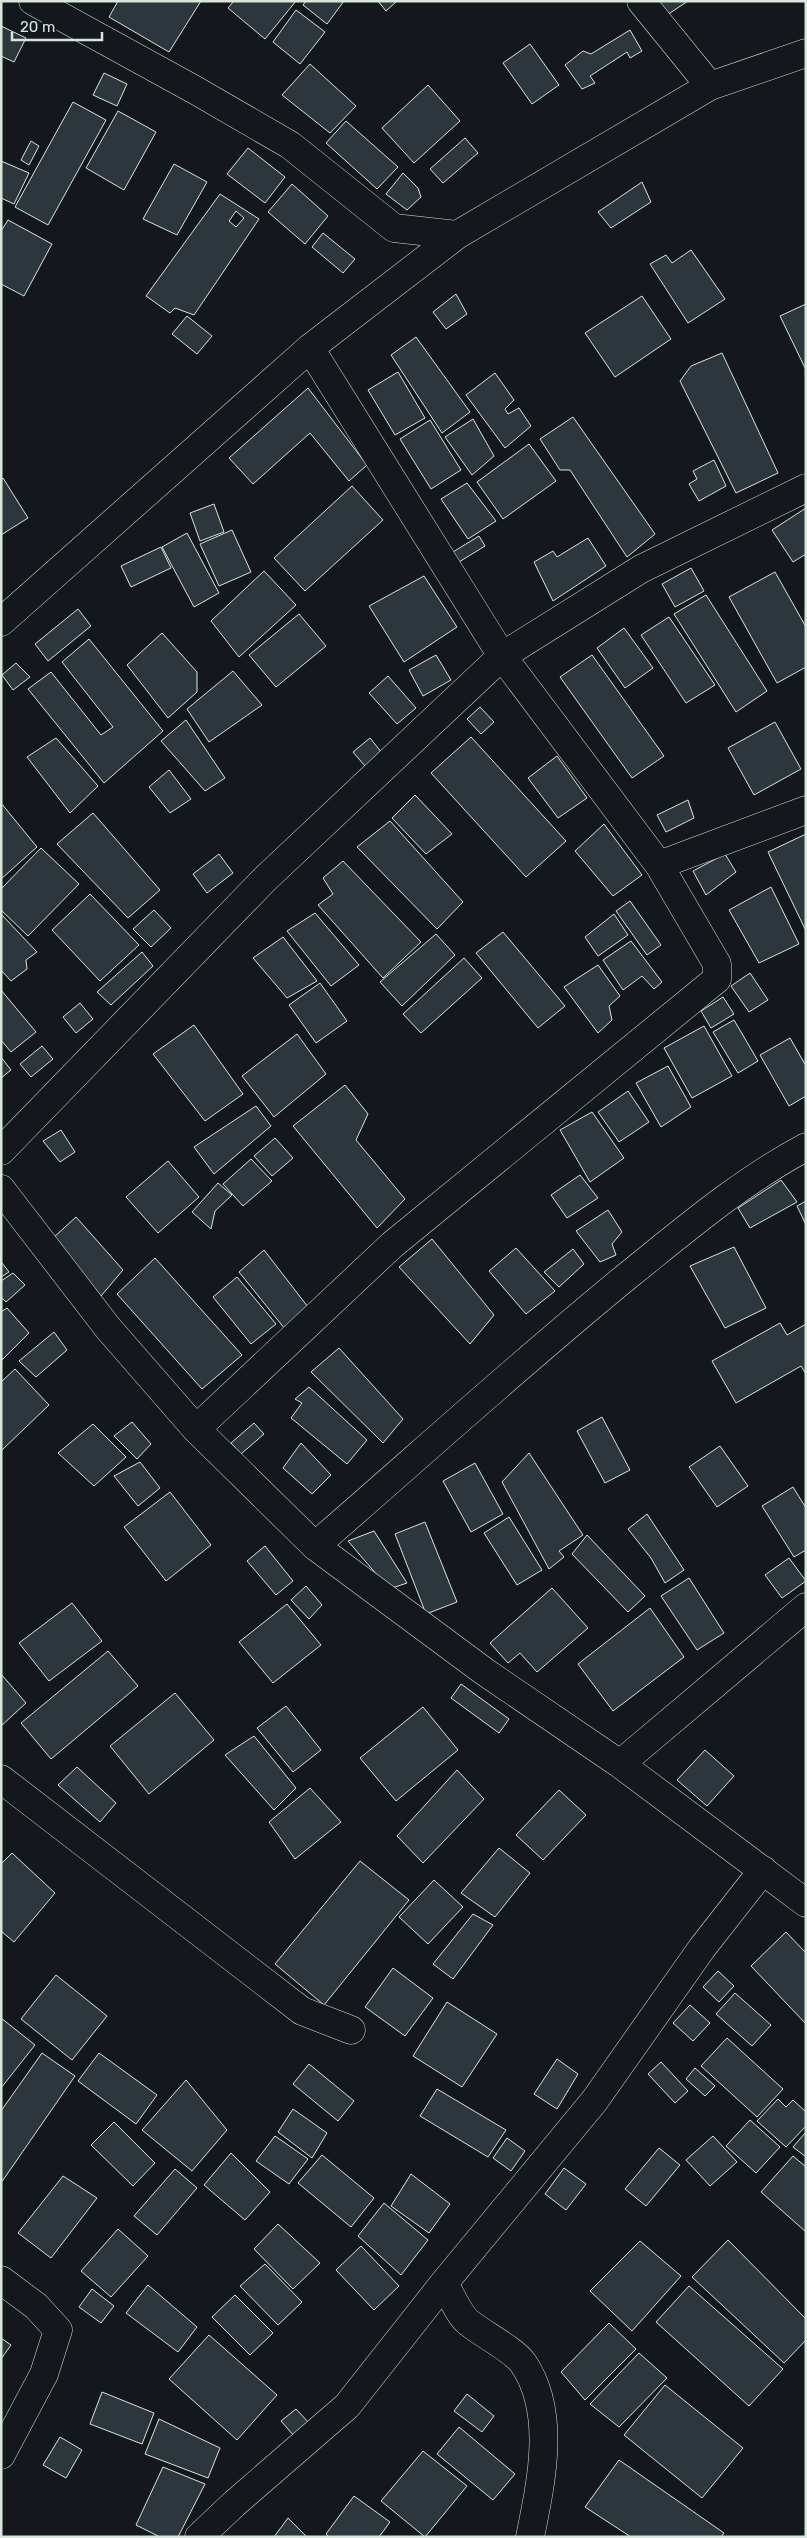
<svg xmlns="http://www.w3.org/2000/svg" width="807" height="2538" font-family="Rubik,sans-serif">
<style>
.building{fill:#2c363c;stroke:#d8e6dc;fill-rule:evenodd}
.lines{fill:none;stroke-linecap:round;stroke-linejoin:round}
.minor-casing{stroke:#d8e6dc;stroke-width:29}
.minor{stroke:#14181c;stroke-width:28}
</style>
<rect width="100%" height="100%" fill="#14181c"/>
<path class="building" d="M118,1H201L169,52L109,17Z
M234,1H296L265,39L228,8Z
M306,1H344L327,24L303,5Z
M378,1H397L386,11Z
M653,1H688L664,17Z
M296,10L325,32L300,64L273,42Z
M1,26L26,38L14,62L1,56Z
M630,30L642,51L630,58L627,52L590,76L595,83L582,89L565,65L583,51L591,54Z
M530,44L559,85L532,104L503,63Z
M310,64L356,106L330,133L282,95Z
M104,73L127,84L117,106L93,95Z
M428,85L460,121L414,163L382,128Z
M73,102L106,120L48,225L15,207Z
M118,111L156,132L124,190L86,168Z
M346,121L398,167L377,189L326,143Z
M465,138L478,153L443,183L430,169Z
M31,141L39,146L29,165L21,160Z
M248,148L285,177L265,203L227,174Z
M1,161L29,173L14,204L1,198Z
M174,164L207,182L177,235L143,219Z
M403,173L418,188L421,197L407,210L386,194Z
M642,182L651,202L611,228L598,212Z
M292,184L328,216L305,244L268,212Z
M220,194L259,219L194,315L175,308L170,313L146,296ZM236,211L244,218L236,227L229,221Z
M8,220L52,244L24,296L1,284V231Z
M323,233L355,259L343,273L312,247Z
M691,250L725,299L688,323L650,264L666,255L672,263Z
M456,294L467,314L446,329L433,312Z
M642,296L671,339L615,377L585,333Z
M806,304V370L780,316Z
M187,316L212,336L197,354L172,334Z
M416,337L470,412L442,433L391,355Z
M722,353L778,473L736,493L680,381L691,366Z
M398,372L425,418L395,435L368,390Z
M495,373L514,400L505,409L508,414L519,408L531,426L505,448L466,395Z
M308,388L367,465L349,481L310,433L253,484L229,458Z
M573,417L655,534L627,557L570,470H560L540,439Z
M473,419L494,456L472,475L445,437Z
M430,420L461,470L431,489L400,439Z
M529,444L556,481L503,519L477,482Z
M714,460L726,486L699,501L689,484L697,479L693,471Z
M3,478L28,518L1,535V480Z
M467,483L496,521L468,539L441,499Z
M352,486L383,520L305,591L274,558Z
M214,504L224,532L200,541L190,513Z
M806,508V554L793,562L772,530Z
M232,530L251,572L219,586L200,544Z
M187,533L219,593L194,607L162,547Z
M479,536L485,546L459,562L453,552Z
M588,538L606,566L553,601L534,562L553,551L557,557Z
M161,547L171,568L131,587L121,566Z
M691,568L704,591L675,607L662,584Z
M264,571L296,605L239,657L211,621Z
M775,572L806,627V667L777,683L729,597Z
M424,576L457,627L404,662L369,606Z
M706,595L767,691L736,712L674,614Z
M78,609L91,626L48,661L35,644Z
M299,614L326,646L276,687L249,655Z
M669,617L715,685L686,703L641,635Z
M624,628L653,668L625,688L597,648Z
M162,633L197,672V692L168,718L127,665Z
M89,639L163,731L104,783L28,689L51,672L101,735L113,727L62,662Z
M436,655L451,680L423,696L409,670Z
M592,655L664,756L632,778L560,677Z
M16,663L30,677L13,690L2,675Z
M233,671L262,705L209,742L187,709Z
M388,676L416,708L397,724L369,693Z
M480,707L494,722L481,734L467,719Z
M186,720L225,778L205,791L161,741Z
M775,722L801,769L754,795L728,748Z
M471,737L566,841L526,877L431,773Z
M56,738L98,786L70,813L27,757Z
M370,738L382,753L365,766L353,752Z
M557,756L587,798L558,818L528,778Z
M169,770L191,799L170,813L149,787Z
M415,795L452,834L426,854L392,818Z
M688,800L694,818L666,832L657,815Z
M1,803L37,847L1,879Z
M93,813L160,890L128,918L57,844Z
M390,821L463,902L437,929L357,847Z
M604,824L642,875L613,896L575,851Z
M806,834V931L768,852Z
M41,848L79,884L28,936L1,910V889Z
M219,854L233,873L207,893L193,874Z
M725,854L736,872L706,895L693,871Z
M343,861L421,942L383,978L318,905L333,894L323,878Z
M771,887L799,944L759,963L729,910Z
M90,894L139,945L100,981L52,930Z
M630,901L661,945L647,955L616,911Z
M154,910L171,928L151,947L133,929Z
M315,913L359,965L331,986L287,931Z
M1,914L37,952L26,960L27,969L11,981L1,970Z
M614,914L628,935L598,956L585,937Z
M503,932L565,1006L538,1028L476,953Z
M436,934L455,955L402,1006L380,982Z
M283,937L317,981L287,998L253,958Z
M631,941L662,982L654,989L642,976L623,990L603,960Z
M142,952L153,966L111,1005L97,992Z
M464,958L482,978L421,1033L403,1014Z
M598,965L620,996L609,1006L612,1020L598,1033L564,987Z
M750,973L768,1000L749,1012L731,986Z
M320,983L347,1021L316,1043L289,1005Z
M1,990L36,1032L11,1052L1,1040Z
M723,997L734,1014L711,1028L701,1011Z
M80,1003L93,1019L76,1033L63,1017Z
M734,1020L758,1061L738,1073L713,1032Z
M194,1025L243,1094L205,1121L153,1054Z
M704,1026L732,1076L692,1098L664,1048Z
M297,1034L326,1074L274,1117L242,1076Z
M790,1038L806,1066V1096L789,1106L760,1055Z
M42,1046L53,1059L31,1077L20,1064Z
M1,1057L11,1070L1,1078Z
M668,1066L691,1107L661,1127L636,1083Z
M345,1085L368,1114L356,1140L405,1199L377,1228L293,1126Z
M628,1091L649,1122L619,1142L598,1112Z
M256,1106L271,1126L214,1174L194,1147Z
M592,1112L624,1158L590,1182L560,1130Z
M61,1130L75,1152L60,1162L43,1141Z
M275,1138L293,1158L272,1176L254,1156Z
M251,1159L272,1181L243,1206L223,1184Z
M168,1161L199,1197L158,1233L126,1197Z
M580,1175L598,1198L567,1218L551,1195Z
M781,1180L797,1202L750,1228L738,1208Z
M218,1183L232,1195L215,1211L211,1229L192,1212Z
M806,1201V1225L797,1206Z
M608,1210L622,1232L612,1244L616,1255L600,1262L576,1231Z
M76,1217L123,1270L101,1296L53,1238Z
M432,1239L494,1315L470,1344L399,1267Z
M734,1247L766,1308L725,1328L690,1266Z
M516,1248L555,1291L526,1314L489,1271Z
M573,1249L584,1264L559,1287L544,1272Z
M264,1250L308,1307L285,1329L239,1272Z
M155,1258L242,1355L202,1389L117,1294Z
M2,1263L9,1272L1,1277V1264Z
M13,1273L25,1285L6,1302L1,1297V1281Z
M237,1277L276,1324L251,1344L213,1297Z
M7,1308L29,1333L1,1361V1312Z
M780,1323L787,1335L806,1324V1374L801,1366L736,1403L712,1361Z
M54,1332L67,1350L36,1377L19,1361Z
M339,1348L403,1419L383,1443L311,1372Z
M15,1369L49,1405L1,1451V1382Z
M309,1387L367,1440L347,1464L291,1418L302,1403L295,1399Z
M602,1417L630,1470L605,1483L577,1431Z
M132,1422L151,1444L137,1459L114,1436Z
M254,1423L264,1434L241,1454L231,1443Z
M93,1424L126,1457L94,1486L58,1453Z
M301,1443L331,1475L312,1494L283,1468Z
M720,1446L748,1486L717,1507L689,1467Z
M529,1453L583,1535L559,1551L564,1557L549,1569L502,1482Z
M140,1462L160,1488L138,1506L114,1476Z
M475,1463L503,1514L471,1532L443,1481Z
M793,1487L806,1508V1550L794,1557L762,1506Z
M170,1492L211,1545L166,1581L124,1527Z
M647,1514L684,1570L665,1583L651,1558L628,1529Z
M509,1517L542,1570L517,1585L484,1533Z
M425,1522L457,1602L426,1614L395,1534Z
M374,1531L407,1583L389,1589L348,1541Z
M587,1535L645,1596L628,1612L572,1554Z
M265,1546L293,1581L276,1595L247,1561Z
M789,1558L806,1581L782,1598L765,1575Z
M689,1578L724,1633L697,1650L661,1596Z
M306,1586L322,1605L309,1619L291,1600Z
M552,1588L588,1628L537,1672L520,1653L508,1663L490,1643Z
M72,1603L102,1641L49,1681L19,1643Z
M287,1604L321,1645L273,1683L239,1642Z
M650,1608L684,1657L613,1711L578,1664Z
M108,1651L138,1686L51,1759L21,1723Z
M1,1674L26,1703L1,1726Z
M461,1684L509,1719L499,1733L451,1698Z
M175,1693L214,1740L149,1794L110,1746Z
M286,1706L321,1750L293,1772L257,1728Z
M423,1707L458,1750L396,1801L360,1758Z
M254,1736L296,1788L274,1810L225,1755Z
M705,1750L734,1776L707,1806L677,1780Z
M77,1767L116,1803L100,1822L58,1785Z
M457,1770L484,1799L423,1863L397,1836Z
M310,1788L341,1822L295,1859L269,1822Z
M559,1790L586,1815L543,1860L516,1835Z
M499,1848L530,1873L495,1917L461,1893Z
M12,1853L55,1893L14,1942L1,1931V1864Z
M360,1861L409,1900L324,2005L275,1964Z
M434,1880L463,1907L428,1944L399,1917Z
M473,1914L493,1925L453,1979L433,1964Z
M786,1932L806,1953V2024L751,1966Z
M393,1968L433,1998L405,2036L365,2007Z
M718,1971L734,1986L719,2002L703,1987Z
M56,1975L107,2016L72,2060L21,2019Z
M735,1993L771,2025L752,2046L716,2014Z
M447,2002L497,2034L462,2087L413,2056Z
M690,2005L710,2023L693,2041L673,2023Z
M1,2018L35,2045L1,2088Z
M727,2038L783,2089L757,2117L701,2066Z
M42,2053L75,2076L1,2183V2111Z
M99,2053L157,2095L136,2124L78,2081Z
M557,2059L578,2074L557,2109L534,2094Z
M661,2062L688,2091L675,2103L648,2074Z
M309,2064L354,2101L338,2121L293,2084Z
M695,2068L715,2086L705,2096L686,2079Z
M186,2080L227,2130L192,2171L142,2130Z
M437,2089L506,2130L488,2157L420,2116Z
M778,2099L786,2107L793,2100L806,2112V2126L786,2147L757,2121Z
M293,2109L327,2133L312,2158L278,2132Z
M750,2120L780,2147L756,2173L726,2146Z
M114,2122L155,2163L133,2186L91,2145Z
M806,2132V2157L793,2147Z
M275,2136L308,2159L289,2184L256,2161Z
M713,2136L737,2162L710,2186L686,2160Z
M507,2138L525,2151L511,2171L493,2158Z
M659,2148L680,2165L646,2206L625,2189Z
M231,2153L270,2192L245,2220L204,2185Z
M322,2155L374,2198L351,2227L298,2183Z
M793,2156L806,2167V2232L761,2192Z
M564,2168L586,2184L566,2210L545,2194Z
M175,2169L197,2188L157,2235L134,2216Z
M411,2174L450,2204L429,2233L391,2206Z
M63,2176L97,2198L51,2258L18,2233Z
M384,2203L428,2240L401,2275L358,2236Z
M278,2224L320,2263L293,2289L254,2249Z
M118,2229L148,2256L111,2297L81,2271Z
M728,2240L806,2319V2340L784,2363L692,2277Z
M640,2241L681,2276L632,2331L590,2291Z
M361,2246L399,2286L374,2310L336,2270Z
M265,2264L302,2302L278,2325L240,2286Z
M148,2285L197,2327L178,2352L126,2313Z
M689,2286L783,2369L749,2406L656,2322Z
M92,2289L114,2306L101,2323L79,2307Z
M235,2295L273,2333L250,2355L212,2317Z
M609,2323L636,2349L585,2400L561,2372Z
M209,2335L277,2395L237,2440L169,2379Z
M1,2338L11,2345L1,2359Z
M639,2353L667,2378L619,2427L590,2404Z
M665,2385L743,2448L702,2498L624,2435Z
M102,2392L154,2413L142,2444L90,2424Z
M467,2394L494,2416L482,2432L454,2411Z
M296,2409L310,2424L295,2437L281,2421Z
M159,2419L220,2448L208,2478L145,2454Z
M459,2427L515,2474L493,2500L437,2454Z
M60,2437L82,2450L66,2478L43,2465Z
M423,2451L467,2486L425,2537L381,2501Z
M619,2460L724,2533L721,2537H631L585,2507Z
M163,2467L205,2484L178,2537H160L136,2525Z
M354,2496L390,2522L379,2537H329L326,2534Z
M288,2518L307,2537H274Z"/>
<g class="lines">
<g class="minor-casing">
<path id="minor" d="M33,1L195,90L290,145L394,228L457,235
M641,1L710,86
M1,622L310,348L457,235L710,86L806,53
M659,865L806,810
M1,1151L265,879L502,656L641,569L806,488
M1,1189L108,1328L196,1429L315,1546L485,1672L620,1764L806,1903
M196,1429L392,1245L717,979V964L659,865L502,656L310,348
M315,1546C420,1455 523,1361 631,1273C687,1228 742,1181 806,1147
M620,1764L806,1607
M1,1779L302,2011L351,2030
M1,2280L36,2306L58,2330L44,2374L1,2455
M444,2283C451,2295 458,2313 468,2322C481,2333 514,2350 523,2363C557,2412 541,2483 530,2537
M199,2537L235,2503L347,2406L444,2283L595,2100L702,1948L763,1870"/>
</g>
<use href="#minor" class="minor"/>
</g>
<rect width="807" height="2538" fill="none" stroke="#d8e6dc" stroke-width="5"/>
<path d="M12 32v8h90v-8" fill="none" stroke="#d8e6dc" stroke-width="2.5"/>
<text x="20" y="32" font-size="15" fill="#d8e6dc" stroke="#14181c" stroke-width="4" paint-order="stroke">20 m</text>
</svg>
